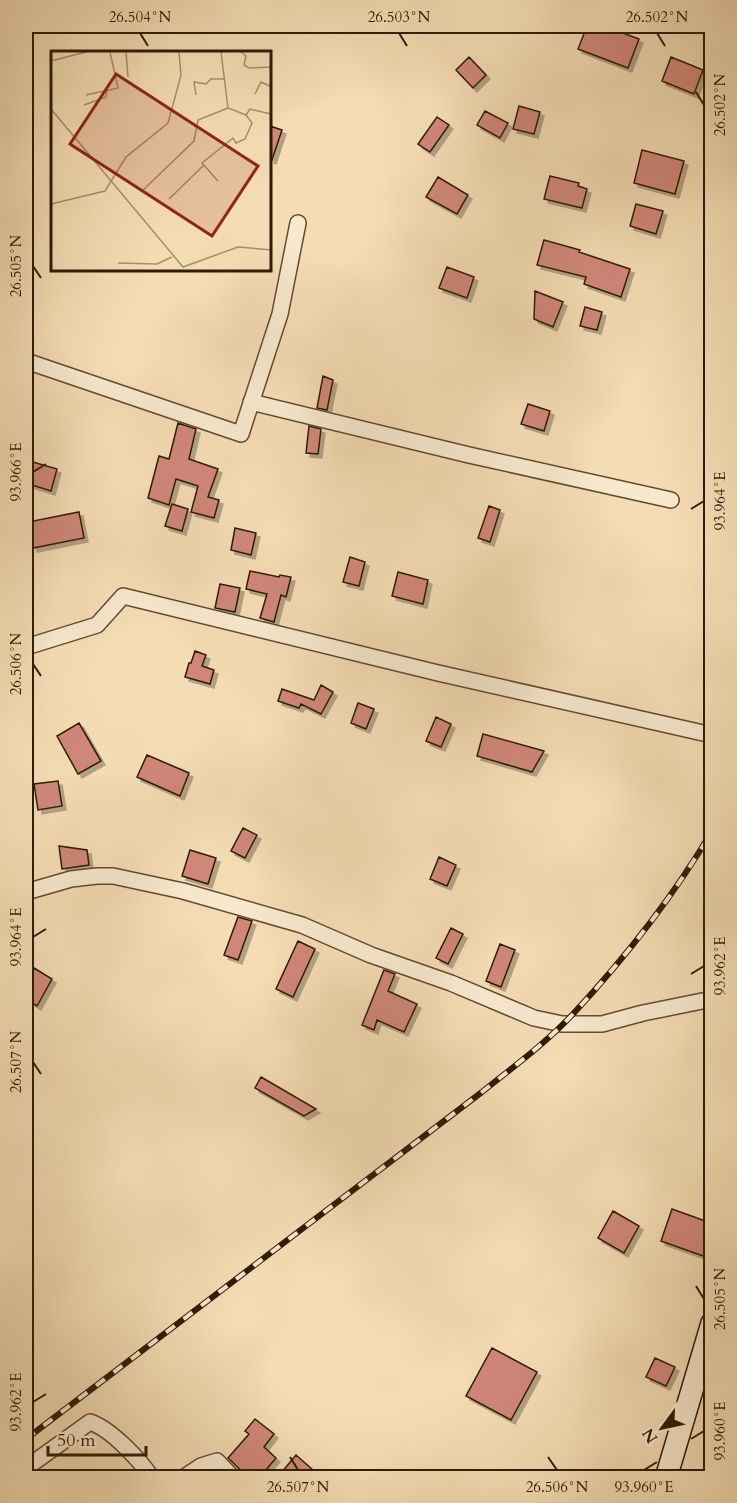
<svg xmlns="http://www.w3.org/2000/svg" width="737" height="1503" font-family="Cardo,serif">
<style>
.building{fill:#d0877a;stroke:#2e1c03;stroke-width:1.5;filter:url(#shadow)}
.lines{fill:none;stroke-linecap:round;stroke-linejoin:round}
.street-casing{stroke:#604c2f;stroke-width:18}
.secondary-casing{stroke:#2e1c03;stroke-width:24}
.street{stroke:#f8e8ce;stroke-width:15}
.secondary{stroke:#f8e8ce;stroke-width:21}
.rail-casing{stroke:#2e1c03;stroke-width:6}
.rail{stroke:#f8e8ce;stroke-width:4;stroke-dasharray:11;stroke-linecap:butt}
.ticks{fill:none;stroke:#2e1c03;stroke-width:2}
.inset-road{fill:none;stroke:#a58f6d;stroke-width:1.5}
.view{fill:#8f2418;fill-opacity:0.15;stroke:#8f2418;stroke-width:3}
.inset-edge{fill:none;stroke:#2e1c03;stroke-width:3}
.neatline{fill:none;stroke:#2e1c03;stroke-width:2}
.ticks-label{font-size:15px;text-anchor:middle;fill:#2e1c03}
</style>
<defs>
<filter id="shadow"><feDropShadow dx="4" dy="4" stdDeviation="0" flood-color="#0004"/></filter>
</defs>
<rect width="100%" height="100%" fill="#f4dcb4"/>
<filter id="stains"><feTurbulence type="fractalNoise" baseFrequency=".00333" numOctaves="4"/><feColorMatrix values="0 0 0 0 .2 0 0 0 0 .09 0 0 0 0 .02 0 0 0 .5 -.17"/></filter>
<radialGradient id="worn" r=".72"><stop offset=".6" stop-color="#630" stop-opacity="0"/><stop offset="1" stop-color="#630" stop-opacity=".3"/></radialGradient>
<path class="building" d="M587,26H604L639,39L628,68L578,49Z
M469,57L486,75L473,88L456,70Z
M671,57L703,70L694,94L662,81Z
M519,106L540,112L534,134L513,129Z
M485,111L508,123L500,138L477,125Z
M437,117L449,125L430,152L418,144Z
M270,126L282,130L272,160L270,159Z
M642,150L684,161L675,194L634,183Z
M550,176L579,183L578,186L587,189L582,208L544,199Z
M438,177L468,195L457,214L426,197Z
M636,204L663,211L656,234L630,226Z
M544,240L580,250L579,252L630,269L621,297L584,284L586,277L537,265Z
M447,267L474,277L467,298L439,288Z
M535,291L563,302L553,327L534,319Z
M585,307L602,312L597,330L580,326Z
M323,376L333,380L327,410L317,408Z
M528,404L550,411L544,431L521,424Z
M178,423L196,429L189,459L218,469L208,497L219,500L214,518L191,512L198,486L176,479L169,505L148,498L159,456L169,459Z
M309,426L321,429L318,454L306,453Z
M26,460L57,469L51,491L26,483Z
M172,504L188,509L182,531L165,526Z
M489,506L500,510L490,542L478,538Z
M79,512L84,538L33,548L28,522Z
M235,528L256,533L251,555L231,550Z
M350,557L365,562L359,586L343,582Z
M250,571L279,577L280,575L291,577L286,597L281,595L274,622L260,618L267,594L246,589Z
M398,572L428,580L423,604L392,596Z
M220,584L240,588L235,612L215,608Z
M195,651L206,655L202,666L214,670L210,684L185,677L189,663H191Z
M321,685L333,692L321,714L301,704L299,708L278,701L282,689L314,700Z
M358,703L374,709L366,729L351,723Z
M436,717L451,724L441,747L426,741Z
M79,723L101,761L78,774L57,736Z
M483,734L544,751L532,772L477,756Z
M147,755L189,773L180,796L137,777Z
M58,781L62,806L38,810L34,784Z
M243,828L257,835L245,858L231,851Z
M59,846L87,850L89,865L62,869Z
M190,850L216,858L208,884L182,876Z
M439,857L456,865L447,886L430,879Z
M238,917L252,921L238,960L224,955Z
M451,928L463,934L448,964L436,958Z
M298,941L315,949L293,997L276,989Z
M500,944L515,950L501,987L486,981Z
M34,968L52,979L37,1006L26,999V982Z
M384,970L395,974L388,991L417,1004L404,1032L377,1020L374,1030L362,1025Z
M261,1077L316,1109L304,1116L255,1088Z
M672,1209L711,1223V1242L706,1257L661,1241Z
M613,1211L639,1226L624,1253L598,1238Z
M492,1348L537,1372L511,1420L466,1396Z
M655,1358L675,1367L666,1386L646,1377Z
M255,1419L274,1434L264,1447L276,1458L259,1478H249L228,1458L249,1434L245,1431Z
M296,1455L322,1478H286L281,1473Z"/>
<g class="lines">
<g class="street-casing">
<path id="street" d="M26,361L241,434L280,314L298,223
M251,402L469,455L671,500
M26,647L97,625L123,596L438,673L712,735
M26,892L71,879L97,876H113L183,891L302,925L371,955L451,983L534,1018L562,1024H602L643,1013L712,999
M26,1468L90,1422C111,1429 139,1459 152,1478
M183,1478L201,1466L217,1461L233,1478"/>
</g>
<g class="secondary-casing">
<path id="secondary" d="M666,1478L712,1323"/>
</g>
<use href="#street" class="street"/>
<use href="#secondary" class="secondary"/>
<g class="rail-casing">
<path id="rail" d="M26,1439L482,1092C513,1067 546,1043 573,1014C625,958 673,897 712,831"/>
</g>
<use href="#rail" class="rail"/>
</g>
<path class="ticks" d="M140,33L148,46M399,33L407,46M657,33L665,46M696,92L704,105M33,266L41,278M33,472L46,464M691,509L704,501M33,664L41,676M33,937L46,929M691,974L704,966M33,1062L41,1074M696,1286L704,1299M33,1402L46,1394M691,1439L704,1431M290,1457L298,1470M548,1457L557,1470M644,1470L657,1462"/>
<g transform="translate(51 51)">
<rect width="220" height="220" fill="#f4dcb4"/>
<path class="inset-road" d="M75,1L77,26M170,1L177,57L195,64L199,58L220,63M190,1L195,5L193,14L198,17L221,16M0,10L35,1M204,43L210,31L221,36M35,44L67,37L59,1M145,44L143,31L155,33L160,28H173M33,54L55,46L56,39M0,58L132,216L187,196L221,199M167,130L151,112L182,87L185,92L194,88L201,72L195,64M91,140L143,90L147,69L177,57M118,148L153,114M0,153L54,140L75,106L117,72L130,24L128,1M67,212L106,213L121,206"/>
<path class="view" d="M65,23L207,115L161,185L19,93Z"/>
<rect width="220" height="220" class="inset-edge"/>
</g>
<rect width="737" height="1503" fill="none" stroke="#f4dcb4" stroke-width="66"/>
<g transform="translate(662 1428) rotate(237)" stroke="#f8e8ce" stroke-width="4.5" paint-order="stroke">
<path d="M0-4.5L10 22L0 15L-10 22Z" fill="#2e1c03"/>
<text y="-9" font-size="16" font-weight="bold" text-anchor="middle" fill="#2e1c03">N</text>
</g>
<path d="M48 1446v9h98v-9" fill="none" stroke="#2e1c03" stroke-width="3"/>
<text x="57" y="1446" font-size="18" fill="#2e1c03" stroke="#f8e8ce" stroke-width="4.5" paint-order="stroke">50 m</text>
<rect x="33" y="33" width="671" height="1437" class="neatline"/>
<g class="ticks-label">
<text x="140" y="22">26.504°N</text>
<text x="399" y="22">26.503°N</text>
<text x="657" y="22">26.502°N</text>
<text transform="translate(720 105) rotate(-90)" y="5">26.502°N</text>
<text transform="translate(16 266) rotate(-90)" y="5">26.505°N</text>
<text transform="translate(16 472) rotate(-90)" y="5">93.966°E</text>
<text transform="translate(720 501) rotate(-90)" y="5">93.964°E</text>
<text transform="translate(16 664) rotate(-90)" y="5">26.506°N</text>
<text transform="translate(16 937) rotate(-90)" y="5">93.964°E</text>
<text transform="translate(720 966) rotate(-90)" y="5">93.962°E</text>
<text transform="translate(16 1062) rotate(-90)" y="5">26.507°N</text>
<text transform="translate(720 1299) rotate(-90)" y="5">26.505°N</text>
<text transform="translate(16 1402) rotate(-90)" y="5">93.962°E</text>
<text transform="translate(720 1431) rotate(-90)" y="5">93.960°E</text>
<text x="298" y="1492">26.507°N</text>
<text x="557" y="1492">26.506°N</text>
<text x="644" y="1492">93.960°E</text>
</g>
<rect width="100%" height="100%" filter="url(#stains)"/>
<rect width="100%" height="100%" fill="url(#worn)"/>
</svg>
